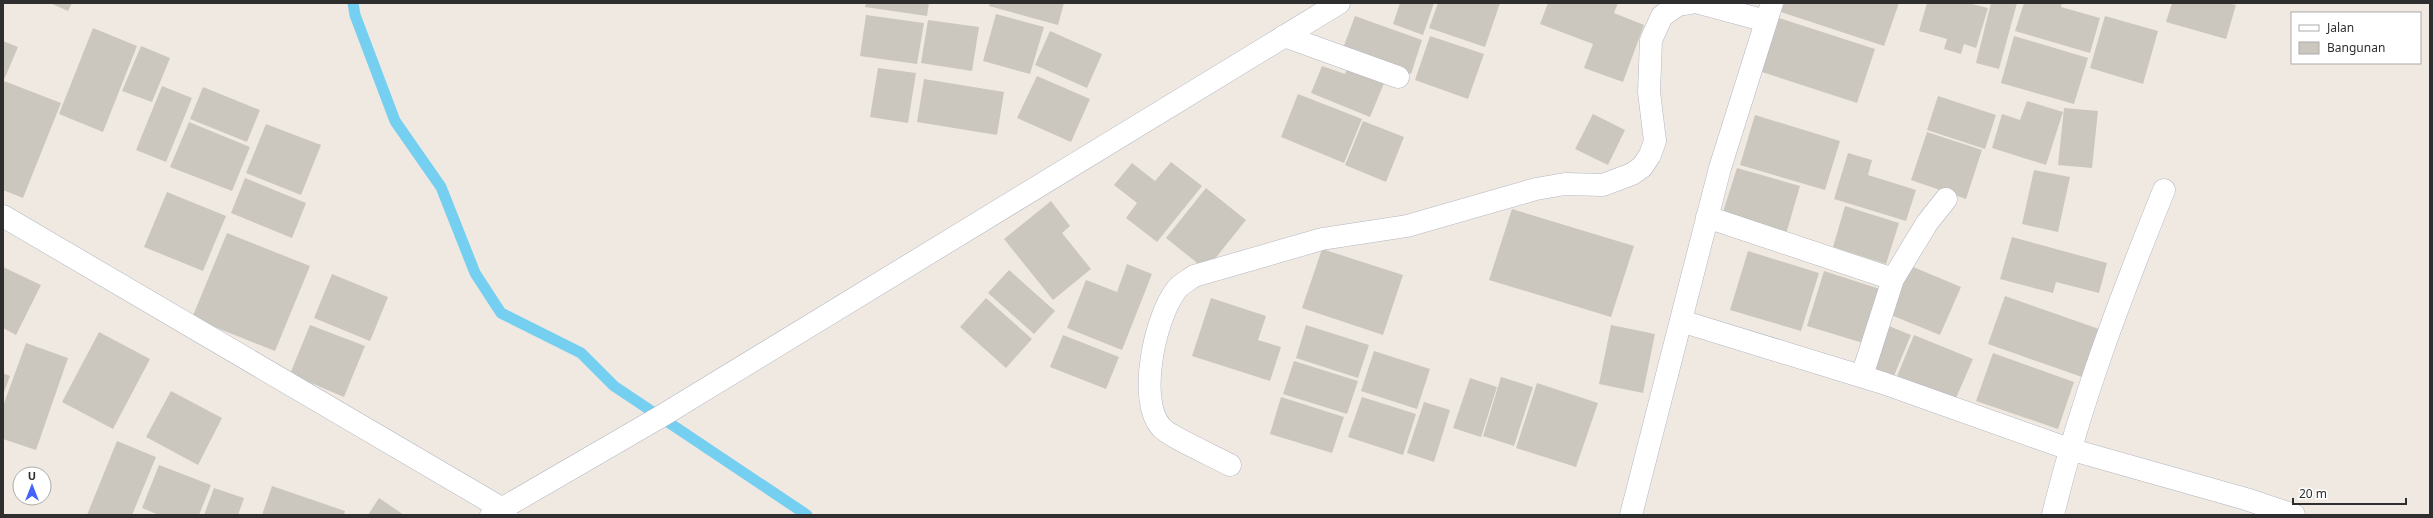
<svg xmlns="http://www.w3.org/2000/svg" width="2433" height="518" font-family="'Noto Sans',sans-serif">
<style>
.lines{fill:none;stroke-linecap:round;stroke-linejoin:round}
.stream{stroke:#75cff0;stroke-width:11}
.building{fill:#cbc7bf}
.minor-casing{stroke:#b4b7c1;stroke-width:23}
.minor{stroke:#fff;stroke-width:22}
</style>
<rect width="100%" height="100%" fill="#efe9e1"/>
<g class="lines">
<path class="stream" d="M353,3L355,15L395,121L441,187L475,273L501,313L581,353L614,386L807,515"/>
</g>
<path class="building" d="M50,3H72L68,11Z
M866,3H929L927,16L865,7Z
M990,3H1064L1058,25L989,6Z
M1400,3H1434L1423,35L1393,24Z
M1438,3H1500L1485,47L1429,28Z
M1548,3H1618L1614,13L1644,25L1623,82L1584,68L1593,44L1540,24Z
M1784,3H1899L1884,46L1781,12Z
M1927,3H1968L1988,8L1976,48L1964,44L1961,54L1944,49L1947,39L1919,31Z
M1991,3H2017L1999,69L1976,63Z
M2024,3H2062L2061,7L2100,18L2090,53L2015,31Z
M2172,3H2228L2236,5L2226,39L2166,22Z
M996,14L1044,27L1030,74L983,61Z
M866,15L924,23L917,64L860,56Z
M1355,16L1422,40L1411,74L1342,51Z
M2105,16L2158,31L2143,84L2090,68Z
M1779,18L1875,49L1857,103L1762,72Z
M928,20L979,27L972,71L921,63Z
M93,28L137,46L103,132L59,114Z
M1050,31L1102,54L1087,88L1035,65Z
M1430,36L1484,54L1468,99L1415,80Z
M2014,36L2088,58L2074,104L2001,83Z
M3,41L18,47L3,82Z
M141,46L170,58L152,102L122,91Z
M1350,61L1387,76L1370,117L1311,93L1322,66L1345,74Z
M878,68L916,73L908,123L870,117Z
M1037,76L1090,99L1071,142L1017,118Z
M924,79L1004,92L997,135L917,122Z
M4,81L61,103L23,198L3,190Z
M162,86L192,98L166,162L136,150Z
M203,87L260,110L247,142L190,119Z
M1298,94L1362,119L1344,163L1281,137Z
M1938,96L1996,115L1985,149L1927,130Z
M2027,101L2063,112L2046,165L1992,148L2002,114L2020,120Z
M2064,108L2098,111L2092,168L2058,165Z
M1593,114L1625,130L1608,165L1575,149Z
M1755,115L1840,141L1825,190L1740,165Z
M1363,121L1404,137L1386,182L1345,165Z
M189,122L250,147L232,191L170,167Z
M266,124L321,145L301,195L246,173Z
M1927,132L1982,150L1966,199L1911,180Z
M1848,153L1872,160L1868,175L1916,190L1906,221L1834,199Z
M1171,162L1202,186L1157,242L1126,218L1137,203L1114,185L1132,163L1155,181Z
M1737,168L1800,186L1786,234L1722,215Z
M2034,170L2070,177L2058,232L2022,224Z
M245,178L306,203L292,238L231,213Z
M1206,188L1246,220L1206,270L1166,238Z
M167,192L226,216L203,271L144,247Z
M1051,201L1070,226L1062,233L1091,269L1053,300L1004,239Z
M1845,206L1899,223L1886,264L1833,247Z
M1512,209L1634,246L1611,317L1489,280Z
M227,233L310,266L275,351L192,318Z
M2012,237L2107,263L2099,293L2056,282L2053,293L2000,279Z
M1322,249L1403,275L1383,335L1302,308Z
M1748,251L1819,273L1801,331L1730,310Z
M1127,264L1152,274L1122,350L1067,328L1086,280L1117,292Z
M1906,264L1961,287L1940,335L1886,313Z
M3,267L41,285L16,335L3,328Z
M1009,270L1055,311L1034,334L988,293Z
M1824,271L1880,289L1863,343L1807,326Z
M332,274L388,297L370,341L314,318Z
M2005,296L2099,329L2082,377L1988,344Z
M986,298L1032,339L1006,368L960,327Z
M1211,298L1266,316L1258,340L1281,347L1270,381L1192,356Z
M1884,324L1911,335L1891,383L1864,372Z
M310,325L365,346L344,397L290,374Z
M1306,325L1369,345L1358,378L1296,358Z
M1611,325L1655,334L1643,393L1599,384Z
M99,332L150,359L113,429L62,402Z
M1063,335L1119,357L1106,389L1050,367Z
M1914,335L1973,359L1953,405L1895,381Z
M26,343L68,358L36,450L3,439V406Z
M1374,351L1430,369L1417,409L1361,391Z
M1993,353L2074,382L2058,429L1976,401Z
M1294,361L1358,381L1347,414L1283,394Z
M3,373L10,376L3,395Z
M1501,377L1533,387L1514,446L1483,436Z
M1470,378L1497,387L1481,437L1453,428Z
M1537,383L1598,403L1576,467L1516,448Z
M171,391L222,418L198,465L146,437Z
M1281,397L1344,417L1332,453L1270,434Z
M1362,397L1416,414L1403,455L1348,437Z
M1424,402L1450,410L1434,462L1407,453Z
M117,441L156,457L132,515H87Z
M159,465L211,485L199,515H159L142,508Z
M272,486L345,511L344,515H262Z
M214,488L244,498L238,515H204Z
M379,498L404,515H368Z"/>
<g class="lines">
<g class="minor-casing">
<path id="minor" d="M1699,3L1766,21
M1284,36L1398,77
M3,216L501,508L507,515
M1707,217L1893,279
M1681,321L1883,383L2069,449L2246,499L2294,515
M1862,376L1893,279L1927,223L1946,199
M1230,465C1218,458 1168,436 1161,427C1137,400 1155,316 1177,289C1181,284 1189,280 1194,276L1322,239L1407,226L1536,189L1565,184L1603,185L1632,174L1642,167L1650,155L1655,141L1649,92L1651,40L1662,16L1678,5L1691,3
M491,515L660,417L1339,3
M1631,515L1720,168L1772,3
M2053,515C2080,403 2121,296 2164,190"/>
</g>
<use href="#minor" class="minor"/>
</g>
<rect width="2433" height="518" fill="none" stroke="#2e2e2e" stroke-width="8"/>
<rect x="2291" y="12" width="130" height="52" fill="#ffffff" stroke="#ababab"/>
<rect x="2299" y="25" width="20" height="6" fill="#ffffff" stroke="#ababab"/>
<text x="2327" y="32" font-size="12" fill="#2e2e2e">Jalan</text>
<rect x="2299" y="42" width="20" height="12" fill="#cbc7bf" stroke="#ababab"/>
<text x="2327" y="52" font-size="12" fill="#2e2e2e">Bangunan</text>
<g transform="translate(32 486)"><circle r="19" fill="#ffffff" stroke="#ababab"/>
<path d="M0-3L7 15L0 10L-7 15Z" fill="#4264fb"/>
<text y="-6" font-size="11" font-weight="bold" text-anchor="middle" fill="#2e2e2e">U</text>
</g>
<path d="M2293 498v6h113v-6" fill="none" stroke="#2e2e2e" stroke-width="2"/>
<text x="2299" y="498" font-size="12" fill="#2e2e2e" stroke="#ffffff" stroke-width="3" paint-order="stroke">20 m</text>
</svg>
